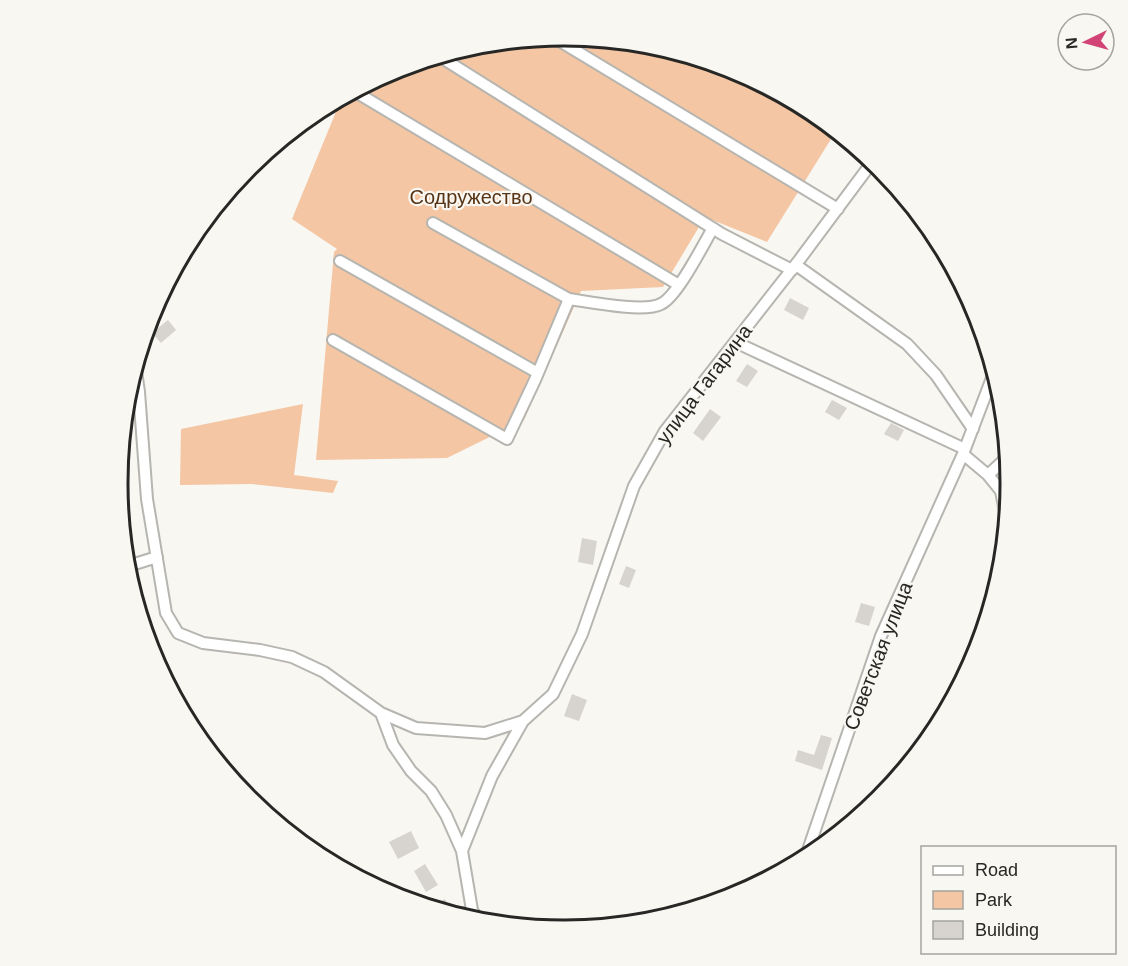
<svg xmlns="http://www.w3.org/2000/svg" width="1128" height="966" font-family="Arial,sans-serif">
<style>
.green{fill:#f4c6a3}
.building{fill:#d7d4d0}
.lines{fill:none;stroke-linecap:round;stroke-linejoin:round}
.minor-casing{stroke:#b6b5b0;stroke-width:14}
.minor{stroke:#fff;stroke-width:10}
.labels{text-anchor:middle;stroke-width:4.5;stroke-linejoin:round;paint-order:stroke}
.park-label{font-size:20px;fill:#573416;stroke:#f8f7f2}
.street-label{font-size:20px;fill:#272725;stroke:#f8f7f2}
.rim{fill:none;stroke:#272725;stroke-width:3}
</style>
<rect width="100%" height="100%" fill="#f8f7f2"/>
<path class="green" d="M564,36L652,45L735,70L813,112L836,131L767,242L705,217L663,287L581,291L524,420L447,458L316,460L334,252L337,249L292,219L342,97L393,70L477,45Z
M303,404L294,475L338,481L333,493L251,484L180,485L181,429Z"/>
<path class="building" d="M790,298L809,308L803,320L784,310Z
M168,320L176,330L161,343L152,333Z
M747,364L758,371L747,387L736,381Z
M832,400L847,408L839,420L825,412Z
M710,409L721,417L703,441L693,433Z
M891,423L904,430L898,441L884,434Z
M582,538L597,541L593,565L578,562Z
M626,566L636,570L629,588L619,584Z
M861,603L875,607L869,626L855,622Z
M572,694L587,700L579,721L564,716Z
M821,735L832,738L822,770L795,761L798,750L814,755Z
M411,831L419,848L398,859L389,842Z
M425,864L438,885L426,892L414,871Z
M445,899L452,912V914L441,910L437,903Z"/>
<g class="lines">
<g class="minor-casing">
<path id="minor" d="M553,37L838,209
M439,56L722,234L792,270
M354,91L679,285
M433,223L569,299
M340,261L538,373
M796,265L907,344L936,375L973,429
M333,340L507,439L535,380L569,299C590,302 644,313 661,304C677,297 703,245 713,228
M735,342L965,449
M135,364L139,392L147,499L166,613L178,633L203,643L260,650L292,657L324,672L381,713L416,728L485,733L523,721L553,694L582,634L634,486L665,431L800,259L873,161
M963,454L995,370
M988,475L1001,463L1008,454
M125,567L157,557
M381,713L393,745L411,771L431,791L446,815L462,851
M805,859L881,636L963,454L988,475L1001,491L1007,522
M459,916L472,910
M479,922L472,910L462,851L492,776L523,721"/>
</g>
<use href="#minor" class="minor"/>
</g>
<g class="labels">
<g class="park-label">
<text x="471" y="204">Содружество</text>
</g>
<g class="street-label">
<text transform="translate(704 384) rotate(-53)" y="7">улица Гагарина</text>
<text transform="translate(878 656) rotate(-69)" y="7">Советская улица</text>
</g>
</g>
<path d="M0 0H1128V966H0ZM564 46H564A436 436 0 0 1 1000 482V484A436 436 0 0 1 564 920H564A436 436 0 0 1 128 484V482A436 436 0 0 1 564 46Z" fill="#f8f7f2" fill-rule="evenodd"/>
<path class="rim" d="M564 46H564A436 436 0 0 1 1000 482V484A436 436 0 0 1 564 920H564A436 436 0 0 1 128 484V482A436 436 0 0 1 564 46Z"/>
<rect x="921" y="846" width="195" height="108" fill="#f8f7f2" stroke="#a4a4a0" stroke-width="1.5"/>
<rect x="933" y="866" width="30" height="9" fill="#ffffff" stroke="#a4a4a0" stroke-width="1.5"/>
<text x="975" y="876" font-size="18" fill="#272725">Road</text>
<rect x="933" y="891" width="30" height="18" fill="#f4c6a3" stroke="#a4a4a0" stroke-width="1.5"/>
<text x="975" y="906" font-size="18" fill="#272725">Park</text>
<rect x="933" y="921" width="30" height="18" fill="#d7d4d0" stroke="#a4a4a0" stroke-width="1.5"/>
<text x="975" y="936" font-size="18" fill="#272725">Building</text>
<g transform="translate(1086 42) rotate(265)"><circle r="28" fill="#f8f7f2" stroke="#a4a4a0" stroke-width="1.5"/>
<path d="M0-4.5L10 22L0 15L-10 22Z" fill="#d14475"/>
<text y="-9" font-size="16" font-weight="bold" text-anchor="middle" fill="#272725">N</text>
</g>
</svg>
